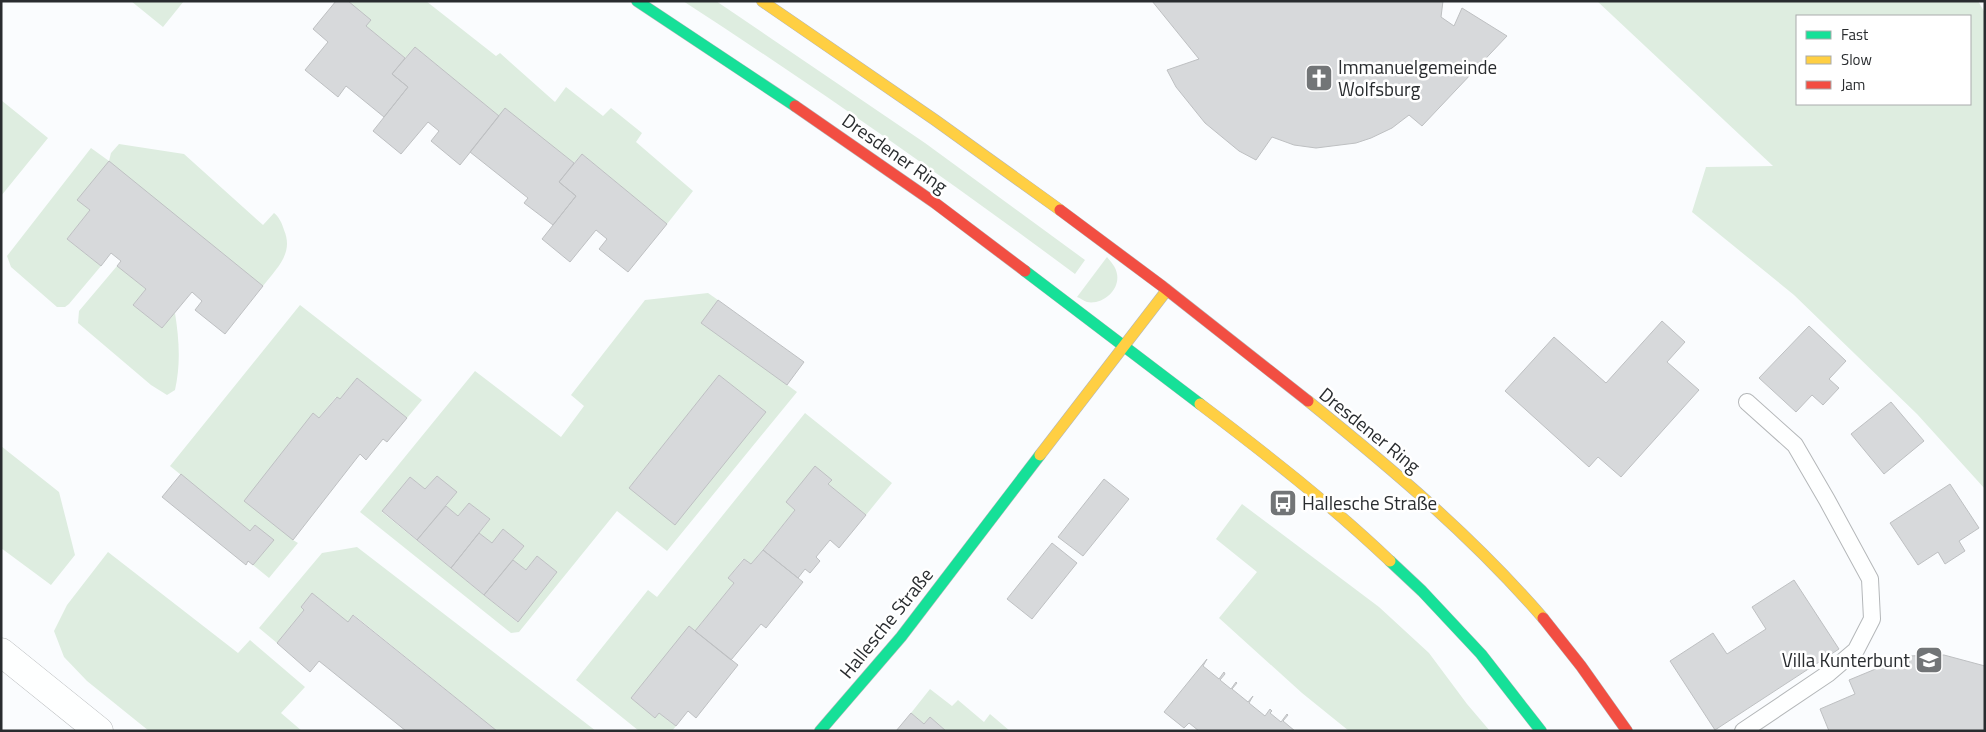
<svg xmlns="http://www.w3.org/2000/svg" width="1986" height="732" font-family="'Titillium Web',sans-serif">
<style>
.green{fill:#deede0;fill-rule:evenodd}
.building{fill:#d7d9db;stroke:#bec0c2}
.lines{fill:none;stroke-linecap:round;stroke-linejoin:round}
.lane-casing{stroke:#b4b7b9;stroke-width:18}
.street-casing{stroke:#b4b7b9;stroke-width:29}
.fast-casing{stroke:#b4b7b9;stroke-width:12}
.slow-casing{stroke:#b4b7b9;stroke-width:12}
.jam-casing{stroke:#b4b7b9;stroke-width:12}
.lane{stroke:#feffff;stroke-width:16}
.street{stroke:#feffff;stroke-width:28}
.fast{stroke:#16e098;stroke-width:11}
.slow{stroke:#ffcf43;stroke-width:11}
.jam{stroke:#f24e42;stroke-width:11}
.labels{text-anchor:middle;stroke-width:5;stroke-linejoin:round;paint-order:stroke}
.poi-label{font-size:19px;fill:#292c2f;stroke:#fff;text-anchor:start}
.street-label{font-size:19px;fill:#292c2f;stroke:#fff}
</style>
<rect width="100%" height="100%" fill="#fafcfe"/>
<path class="green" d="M131,1H184L163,27Z
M348,1H426L496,56L500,53L555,102L566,87L603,116L611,108L642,133L636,142L693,191L667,224L582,154L574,163L505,109L499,116L415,47L405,58L366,26Z
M683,1H716L925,143L1085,260L1075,274C947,179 817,88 683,1Z
M1597,1H1978L1985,13V489L1917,414L1794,295L1692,212L1706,167L1773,166ZM1797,16H1970V104H1797Z
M1,100L48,138L1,196Z
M119,144L184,154L263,225L274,213C279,217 282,223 284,230C294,253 277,268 263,286L109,162L78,200L90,210L67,239L101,266L69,304L65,307H57L11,267L7,256L91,148L109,161L111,153Z
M1107,257C1111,262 1116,267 1117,274C1120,290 1103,305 1087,302C1084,301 1080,298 1077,297Z
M117,266L146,289L133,305L162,328L175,313C179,339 181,363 175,390L167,395L151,385L78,323L79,311Z
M708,293L718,300L702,323L797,392L667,551L617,511L519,632L511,633L360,512L475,371L561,437L584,406L571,395L645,300ZM719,375L765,412L629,488ZM437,476L456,492L446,506L458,516L469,503L490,519L479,533L492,543L503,529L523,546L513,560L526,570L537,556L557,572L517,622L382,512L410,477L425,489Z
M300,305L422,400L407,418L357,378L340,399L336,397L319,418L314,414L293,540L298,543L269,578L253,565L273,540L255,525L250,531L170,466Z
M805,413L892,483L866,515L828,484L831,480L786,502L795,510L751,564L743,559L728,578L734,583L695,631L631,698L654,717L659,713L676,726L672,731H639L576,680L648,590L657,597Z
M1,446L59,492L75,555L51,585L1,548Z
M1242,504L1379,607L1429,653L1467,704L1490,731H1349L1302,693L1219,618L1257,572L1216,539Z
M357,547L596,731H497L354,615L348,622L312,593L301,607L304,610L277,643L259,628L322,553Z
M108,552L238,653L250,640L305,687L281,713L302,731H149L87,681L64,657L54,631L67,605Z
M930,689L952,706L958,700L984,722L990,714L1010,731H946L930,717L924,724L911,713Z"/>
<path class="building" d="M336,1H348L371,20L366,26L405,58L392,74L408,87L384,117L346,86L338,97L305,70L328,42L313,29Z
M1152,1H1443L1441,17L1454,26L1462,8L1507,36L1422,126L1409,115L1392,128L1371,138L1356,143L1316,148L1294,145L1272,137L1256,160L1239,151L1205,123L1176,87L1167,70L1199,59Z
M415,47L499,116L460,165L431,141L439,131L428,122L401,154L373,131L408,87L392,74Z
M505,108L574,163L559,182L576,196L553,225L524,203L528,198L470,152Z
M582,154L667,224L628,272L599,249L607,239L596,230L570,262L542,239L576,196L559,182Z
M109,161L263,286L225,334L195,310L202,301L192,292L162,328L133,305L146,289L117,266L121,261L111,253L101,266L67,239L90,210L77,200Z
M718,300L804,362L787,385L701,323Z
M1662,321L1685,342L1667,362L1699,390L1621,477L1598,457L1589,467L1505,391L1554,337L1606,383Z
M1809,326L1846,361L1829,379L1839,388L1823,405L1812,395L1796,412L1759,378Z
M719,375L766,412L675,525L629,488Z
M357,378L407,418L387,442L383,439L366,460L360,454L293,540L244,501L313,413L319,418L337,397L340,399Z
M1891,402L1924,441L1884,474L1851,434Z
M815,466L832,480L828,484L866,515L839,548L830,540L816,557L820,561L810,573L805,569L798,578L763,550L795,510L786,502Z
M181,474L250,531L255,525L274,540L253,565L248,561L246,565L162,497Z
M437,476L457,492L417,540L382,511L410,477L425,489Z
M1104,479L1129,499L1083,556L1058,537Z
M1950,484L1979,528L1959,541L1965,551L1945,564L1938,552L1918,565L1890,523Z
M469,503L490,519L451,568L417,540L446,506L458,516Z
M503,529L524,546L484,595L451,568L479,533L492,543Z
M1052,543L1077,563L1032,619L1007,599Z
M763,550L803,582L766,628L761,624L731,660L695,631L734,583L728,578L744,559L751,564Z
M537,556L557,572L518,622L484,595L513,560L526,570Z
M1794,580L1839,649L1715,730L1670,661L1713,633L1727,654L1766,629L1752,607Z
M312,593L348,622L353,615L497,731H406L319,661L310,672L277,643L304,610L301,607Z
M689,626L738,665L696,718L688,711L676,726L659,713L655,718L631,698Z
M1944,655L1985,666V731H1829L1820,709L1855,694L1849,680L1907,656Z
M1207,659L1203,666L1219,679L1224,672L1225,674L1220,680L1231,689L1236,682L1237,683L1232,689L1248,702L1253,696L1249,703L1265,716L1270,709L1272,711L1270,713L1281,722L1287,714L1288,715L1283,721L1295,731H1199L1189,723L1184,728L1164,712Z
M911,713L924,724L930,717L946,731H896Z"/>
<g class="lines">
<g class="lane-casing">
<path id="lane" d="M1743,731L1829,673L1856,650L1872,619L1870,579L1827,500L1795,445L1747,402"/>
</g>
<g class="street-casing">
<path id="street" d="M1,652L99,731"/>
</g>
<g class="fast-casing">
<path id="fast" d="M637,1L795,106
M1025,271L1200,404
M1390,561L1422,591L1481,654L1541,731
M820,731L901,637L1040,455"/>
</g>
<g class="slow-casing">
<path id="slow" d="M762,1L935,120L1060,210
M1308,401C1391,468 1473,537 1543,618
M1200,404C1266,454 1330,504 1390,561
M1040,455L1167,290"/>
</g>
<g class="jam-casing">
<path id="jam" d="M795,106L935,203L1025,271
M1060,210L1162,286L1308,401
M1543,618L1581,666L1627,731"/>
</g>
<use href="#lane" class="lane"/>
<use href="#street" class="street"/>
<use href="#fast" class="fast"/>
<use href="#slow" class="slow"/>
<use href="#jam" class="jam"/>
</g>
<defs>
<g id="church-square" transform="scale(1.4375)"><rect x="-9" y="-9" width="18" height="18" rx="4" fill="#727577" stroke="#fff"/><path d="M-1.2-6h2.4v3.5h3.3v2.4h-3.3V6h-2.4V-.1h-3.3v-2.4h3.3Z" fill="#fff"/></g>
<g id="bus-square" transform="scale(1.4375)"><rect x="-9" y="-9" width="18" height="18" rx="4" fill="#727577" stroke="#fff"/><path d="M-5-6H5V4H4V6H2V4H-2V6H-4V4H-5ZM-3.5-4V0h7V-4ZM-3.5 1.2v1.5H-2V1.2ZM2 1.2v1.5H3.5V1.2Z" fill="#fff"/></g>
<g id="school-square" transform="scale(1.4375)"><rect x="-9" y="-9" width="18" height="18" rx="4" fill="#727577" stroke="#fff"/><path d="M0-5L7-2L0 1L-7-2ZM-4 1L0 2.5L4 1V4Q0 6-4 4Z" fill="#fff"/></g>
</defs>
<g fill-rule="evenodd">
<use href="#church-square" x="1319" y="78"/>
<use href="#bus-square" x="1283" y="503"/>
<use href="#school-square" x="1929" y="660"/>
</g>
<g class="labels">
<g class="poi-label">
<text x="1338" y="74">Immanuelgemeinde<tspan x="1338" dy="22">Wolfsburg</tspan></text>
<text x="1302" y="510">Hallesche Straße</text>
<text x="1910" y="667" text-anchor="end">Villa Kunterbunt</text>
</g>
<g class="street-label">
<text transform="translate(895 153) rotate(35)" y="7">Dresdener Ring</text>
<text transform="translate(1370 430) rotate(39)" y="7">Dresdener Ring</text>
<text transform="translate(886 623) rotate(-51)" y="7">Hallesche Straße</text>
</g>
</g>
<rect width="1986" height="732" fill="none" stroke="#292c2f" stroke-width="5"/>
<rect x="1796" y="15" width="175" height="90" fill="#ffffff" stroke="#a9abac"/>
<rect x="1806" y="31" width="25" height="8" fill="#16e098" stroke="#a9abac"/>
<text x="1841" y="40" font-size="15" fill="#292c2f">Fast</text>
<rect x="1806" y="56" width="25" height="8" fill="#ffcf43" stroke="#a9abac"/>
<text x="1841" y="65" font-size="15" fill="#292c2f">Slow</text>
<rect x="1806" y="81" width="25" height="8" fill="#f24e42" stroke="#a9abac"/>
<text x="1841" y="90" font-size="15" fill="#292c2f">Jam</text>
</svg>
